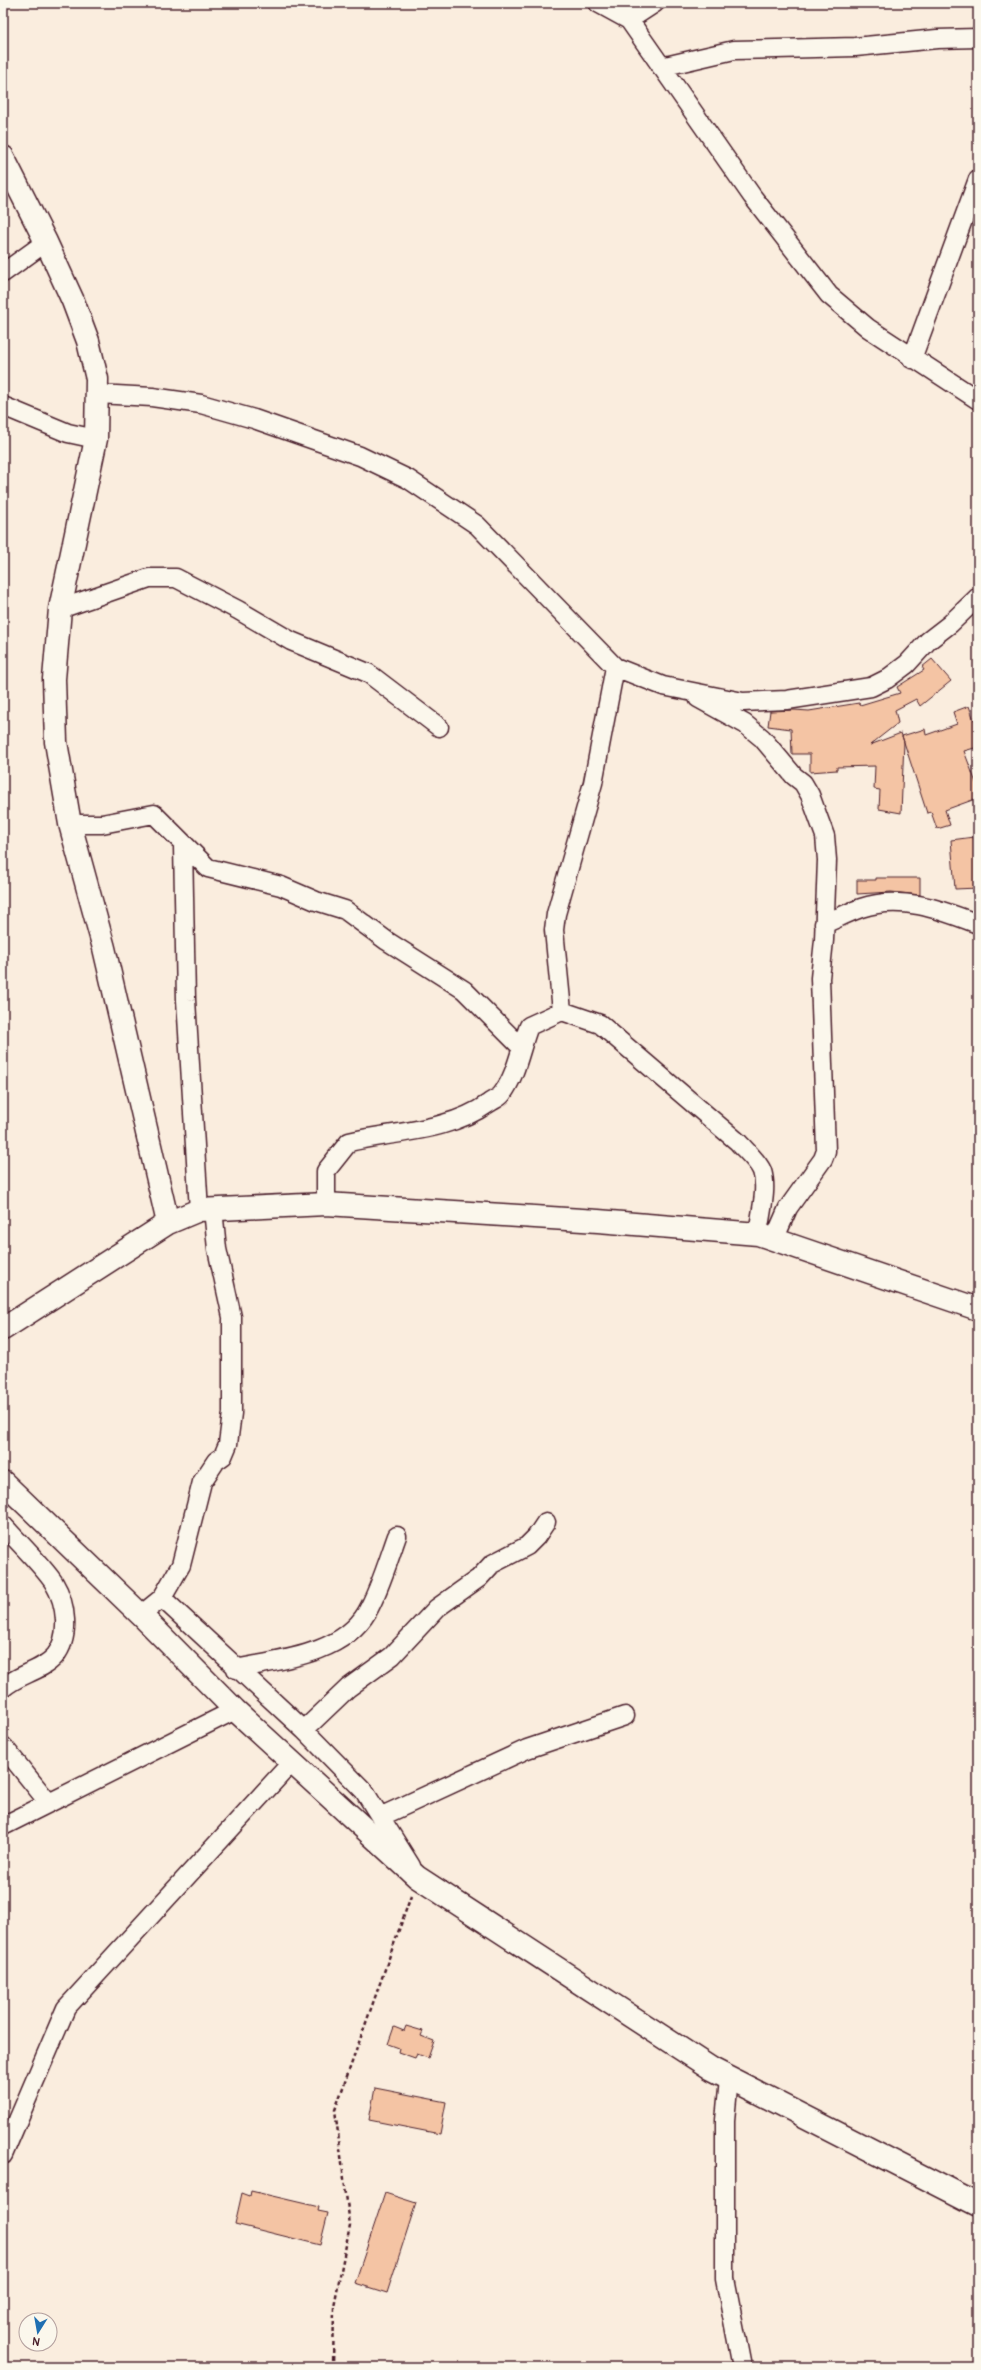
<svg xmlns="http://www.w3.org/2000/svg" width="981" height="2370" font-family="Pangolin,sans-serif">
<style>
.building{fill:#f4c4a4;stroke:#4a1f2b}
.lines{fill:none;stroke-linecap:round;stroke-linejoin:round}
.street-casing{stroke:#4a1f2b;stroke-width:21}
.secondary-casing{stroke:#4a1f2b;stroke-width:25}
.path{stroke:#4a1f2b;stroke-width:2.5;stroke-dasharray:4 3;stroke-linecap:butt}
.street{stroke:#fbf7ec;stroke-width:18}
.secondary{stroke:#fbf7ec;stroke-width:22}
</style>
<rect width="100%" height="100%" fill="#faedde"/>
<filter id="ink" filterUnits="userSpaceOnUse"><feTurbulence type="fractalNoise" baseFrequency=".025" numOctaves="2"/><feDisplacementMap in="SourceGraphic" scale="8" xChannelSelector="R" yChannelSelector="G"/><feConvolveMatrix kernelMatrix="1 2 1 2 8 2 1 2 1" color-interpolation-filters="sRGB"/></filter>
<g filter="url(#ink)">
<path class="building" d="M932,659L951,681L920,706L916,699L895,710L898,723L870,745L901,733L904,742L901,813L879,809L880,790L874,789L875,766L837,767V770L810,772V754H792L791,729L768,726L770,711L794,710L809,711L859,703L860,705L900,693L897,687L924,670L922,667Z
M969,706L974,720L978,719V747L964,751L978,788V798L945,810L950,825L937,829L931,812L927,813L902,736L925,729L926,735L957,724L953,712Z
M974,837L976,857H978V888L955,889L951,840Z
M876,878H920V895L891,892L857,894V880H876Z
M406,2026L423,2031L421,2036L434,2041L428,2058L417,2054L415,2058L398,2052L399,2048L388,2044L394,2027L404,2031Z
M375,2088L446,2102L440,2134L369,2120Z
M251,2191L319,2207L318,2211L328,2213L320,2245L235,2224L242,2193L250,2196Z
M385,2193L416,2203L387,2293L355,2283Z"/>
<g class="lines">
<g class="street-casing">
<path id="street" d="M598,3L629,20L752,196L829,295L868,328L978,400
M629,20L655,3
M661,67L734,50L855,47L937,39L978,38
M3,273L46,242
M912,359L978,179
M98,394L152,397L201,404L254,419L360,456L408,479L477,525L615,667L663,686L743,702L787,700L871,687L887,679L907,664L928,641L950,624L978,597
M3,406L68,433L96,439
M60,609L149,578H176L238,610L291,641L368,673L439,727
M615,667L593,783L556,914L554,930L562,1011L600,1024L738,1142C745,1150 758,1161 762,1171C768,1189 760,1216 758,1234
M698,698L745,724L762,738L794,776L803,783L810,795L825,836L827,860L824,940L820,978L826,1151L823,1159L788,1208L774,1240
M70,824H102L154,814L208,868L281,886L316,901L345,910L387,941L464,990L521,1047
M183,845L186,1000L199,1210
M824,924C836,919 849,912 861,908C901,894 941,910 978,924
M326,1204V1171L349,1142C396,1131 448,1132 489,1103C493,1100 499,1098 502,1094C517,1074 520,1049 529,1026L562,1011
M3,1525C17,1541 43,1566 54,1583C66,1603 71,1636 55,1656C41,1672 18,1674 3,1688
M162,1598L304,1730L364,1791L411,1866
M141,1615L162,1598L181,1565L202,1482L216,1461L223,1456L228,1444L232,1413V1317L217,1249L213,1209
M236,1669C279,1660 342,1655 367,1612C380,1589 388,1561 397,1536
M304,1730L348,1688L392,1656L437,1608L479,1578L492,1564L527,1546L536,1537L546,1522
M3,1746L48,1802
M382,1816L527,1749L625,1716
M3,1826L235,1710
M729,2078L725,2120V2279L742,2367
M3,2155L66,2008L292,1762"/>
</g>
<g class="secondary-casing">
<path id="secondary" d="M3,157L46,242L73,301L88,341L97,379L96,439L60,609L54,679L56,742L70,824L104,948L168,1223
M3,1329L168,1223L199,1210L326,1204L598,1221L758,1234L978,1309
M3,1482L141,1615L235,1710L417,1877L712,2069L978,2205"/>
</g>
<path class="path" d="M333,2367L334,2306L350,2225L335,2110L411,1896"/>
<use href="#street" class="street"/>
<use href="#secondary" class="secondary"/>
</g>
</g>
<rect width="981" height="2370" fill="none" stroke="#fbf7ec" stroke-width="16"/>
<rect x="8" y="8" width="965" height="2354" fill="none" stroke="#4a1f2b" stroke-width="1.5" filter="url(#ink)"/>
<g transform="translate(38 2332) rotate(191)"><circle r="19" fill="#fbf7ec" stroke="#b4a19f"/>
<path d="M0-3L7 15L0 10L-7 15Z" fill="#1f6fb2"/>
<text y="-6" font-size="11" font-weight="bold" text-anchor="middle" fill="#4a1f2b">N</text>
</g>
</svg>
